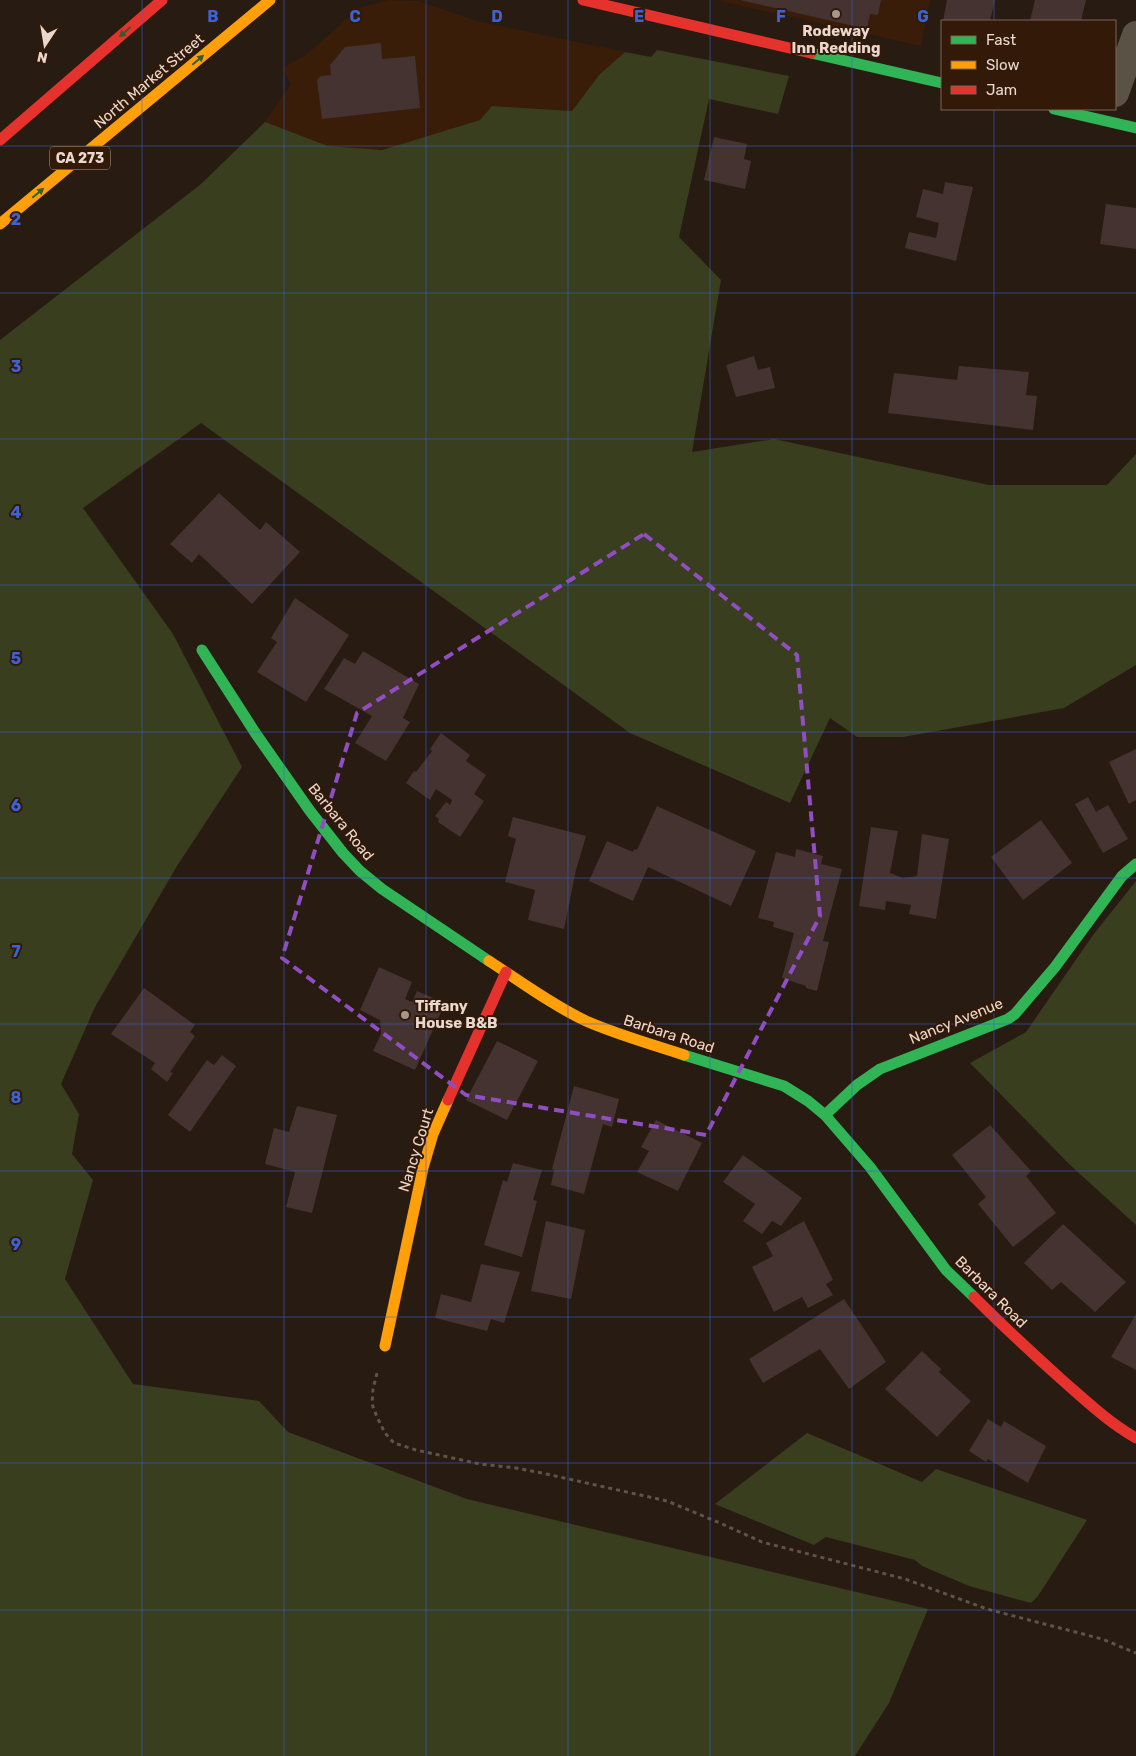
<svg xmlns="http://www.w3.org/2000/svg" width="1136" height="1756" font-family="Rubik,sans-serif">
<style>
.built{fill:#391d08}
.green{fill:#383e1e}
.building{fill:#443330}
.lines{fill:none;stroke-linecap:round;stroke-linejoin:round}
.path{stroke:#5e554a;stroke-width:3;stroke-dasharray:4 4;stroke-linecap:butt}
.street{stroke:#5a5345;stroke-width:28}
.fast{stroke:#30b455;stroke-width:11}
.slow{stroke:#ff9f0a;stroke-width:11}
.jam{stroke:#e5322d;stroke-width:11}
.oneway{fill:#315f2b}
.marked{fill:none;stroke:#914ec2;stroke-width:4;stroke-dasharray:10 6;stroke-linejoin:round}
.grid{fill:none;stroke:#3c63d6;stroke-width:1;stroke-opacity:0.55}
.poi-dot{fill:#a6968c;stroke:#321908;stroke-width:2}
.labels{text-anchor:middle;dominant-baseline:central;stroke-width:4;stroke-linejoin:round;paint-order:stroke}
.shield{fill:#321908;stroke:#b39f93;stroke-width:1}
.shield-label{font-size:14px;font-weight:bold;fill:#ead8ce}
.poi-label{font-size:15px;font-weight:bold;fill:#ead8ce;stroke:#321908}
.street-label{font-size:15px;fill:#ead8ce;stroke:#321908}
.grid-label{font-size:16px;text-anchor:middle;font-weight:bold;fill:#3c63d6;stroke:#321908;stroke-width:4;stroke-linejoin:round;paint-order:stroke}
</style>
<rect width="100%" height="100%" fill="#281b12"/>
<path class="built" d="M388 0 418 1 477 21 625 52 599 75 572 111 492 106 480 120 389 148 365 150 328 146 265 122 291 84 282 68 306 55 359 8Z
M716 0H930L921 46Z"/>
<path class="green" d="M657 50 789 76 778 114 709 99 679 237 721 280 692 452 774 439 989 485H1107L1136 454V665L1064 708 1004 719 903 737H857L830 718 790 803 630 733 201 423 83 508 173 634 242 767 177 866 95 1007 61 1084 79 1114 72 1154 93 1180 65 1279 133 1384 259 1401 288 1432 467 1499 928 1609 889 1703 855 1756H0V340L201 184 265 122 328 146 382 150 480 120 492 106 572 111 599 75 625 52 651 57Z
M1136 881V1225L1069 1164 970 1063 1026 1032 1093 935Z
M807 1433 922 1482 936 1469 1087 1520 1038 1596 1031 1603 969 1586 922 1566 915 1560 826 1537 814 1545 715 1504Z"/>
<path class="building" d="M740 0H881L878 15 870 14 867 29Z
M947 0H995L990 21H943Z
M1035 0H1086L1081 21H1030Z
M381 43 382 59 415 56 420 108 322 119 317 80 321 76 331 75 330 65 345 47Z
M714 137 747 144 744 159 751 161 745 189 704 180Z
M945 182 973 187 956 261 905 248 909 232 936 238 939 223 916 217 923 189 943 194Z
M1106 204 1136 208V249L1100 244Z
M754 356 758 370 770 367 775 388 736 397 726 365Z
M959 366 1029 372 1026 395 1037 396 1033 430 888 413 894 373 957 380Z
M219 493 260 530 266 522 300 552 252 604 199 554 192 563 170 544Z
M295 598 349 635 306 702 257 672 277 642 271 638Z
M363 651 419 684 403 718 410 722 386 761 355 743 372 716 324 689 344 658 355 664Z
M441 733 470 755 466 761 486 775 474 794 484 801 460 837 438 822 439 819 435 816 446 802 450 805 452 800 436 789 430 800 406 783 414 771 416 772 432 751 430 749Z
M1136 749V800L1129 804 1109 762Z
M1088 797 1096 812 1108 805 1128 839 1103 853 1075 804Z
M657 806 756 851 731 906 648 867 633 901 589 881 607 841 633 852 634 849 637 850Z
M513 817 586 836 576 870 564 929 528 920 535 890 505 882 516 839 508 836Z
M1041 820 1072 863 1023 900 991 857Z
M871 827 898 831 890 873 903 878 917 876 922 834 949 839 936 919 909 914 911 905 886 901 885 910 859 906Z
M796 849 823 856 821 864 842 869 823 941 829 942 817 991 806 988V986L782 978 794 933 773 927 774 922 758 918 776 852 795 857Z
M379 967 412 982 405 999 412 1002 417 991 445 1003 415 1070 373 1051 381 1034 380 1020 360 1010Z
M144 988 195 1025 190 1032 195 1036 170 1072 173 1073 167 1082 151 1069 155 1063 111 1034Z
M497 1041 538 1061 507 1120 466 1100Z
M222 1055 236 1066 190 1132 168 1115 207 1060 214 1065Z
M574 1086 619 1099 612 1127 603 1124 584 1194 551 1185 554 1170 552 1169Z
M297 1106 337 1115 312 1213 286 1207 295 1172 265 1164 274 1128 289 1132Z
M656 1120 702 1143 678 1191 637 1172 649 1151 641 1147Z
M990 1125 1031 1171 1026 1176 1056 1213 1013 1247 978 1204 986 1197 952 1155Z
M743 1155 802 1198 781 1226 772 1221 762 1234 743 1221 755 1204 723 1182Z
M513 1163 542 1170 533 1200 537 1201 522 1257 484 1245 503 1180 507 1182Z
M546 1221 585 1230 571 1299 531 1291Z
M804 1221 833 1280 826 1284 833 1295 808 1308 802 1297 774 1312 752 1267 773 1256 766 1243Z
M1063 1224 1126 1282 1095 1312 1061 1282 1052 1290 1024 1263Z
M481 1264 520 1272 504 1323 491 1319 487 1331 435 1318 441 1294 471 1302Z
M844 1299 886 1362 849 1389 820 1349 763 1383 749 1359Z
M1136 1314V1370L1111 1357Z
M922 1351 941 1369 939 1372 971 1401 937 1437 885 1389Z
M988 1419 1001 1427 1004 1421 1046 1446 1028 1483 988 1459 986 1462 969 1451Z"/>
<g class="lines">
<path class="path" d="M377 1373 373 1389 372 1404 377 1417 385 1433 394 1443 416 1450 480 1464 516 1468 542 1473 667 1501 720 1523 762 1542 905 1579 987 1609 1102 1639 1136 1653"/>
<path class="street" d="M1115 93 1136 35"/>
<path class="fast" d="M811 53 942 83
M1054 109 1136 128
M202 650 256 734 310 811 343 853 360 871 382 889 489 961
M684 1055 784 1086 808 1101 825 1115 870 1167 946 1270 974 1297
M825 1115 857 1085 880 1069 1008 1019 1015 1014 1055 967 1122 876 1136 864"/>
<path class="slow" d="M0 224 270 0
M489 961C520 981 552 1005 586 1021 618 1035 651 1044 684 1055
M385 1346 423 1168 433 1134 448 1100"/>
<path class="jam" d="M583 0 811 53
M0 140 162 0
M448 1100 506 972
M974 1297C1002 1325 1031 1352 1061 1379 1085 1400 1108 1422 1136 1438"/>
</g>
<defs><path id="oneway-solid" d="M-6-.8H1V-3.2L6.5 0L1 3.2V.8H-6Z" transform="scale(1.25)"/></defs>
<g class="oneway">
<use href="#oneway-solid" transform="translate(125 32) rotate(139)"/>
<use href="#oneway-solid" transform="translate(198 60) rotate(-40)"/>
<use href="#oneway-solid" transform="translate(38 193) rotate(-40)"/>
</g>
<path class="marked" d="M644 534 797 655 820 916 706 1135 466 1095 282 958 357 713Z"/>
<path class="grid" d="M142 0V1756M284 0V1756M426 0V1756M568 0V1756M710 0V1756M852 0V1756M994 0V21M994 109V1756M0 146H1136M0 293H1136M0 439H1136M0 585H1136M0 732H1136M0 878H1136M0 1024H1136M0 1171H1136M0 1317H1136M0 1463H1136M0 1610H1136"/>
<g class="poi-dot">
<circle cx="836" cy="14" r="5"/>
<circle cx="405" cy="1015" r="5"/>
</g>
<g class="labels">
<rect class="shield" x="50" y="146.5" width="60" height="23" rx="4"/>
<g class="shield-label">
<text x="80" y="158">CA 273</text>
</g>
<g class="poi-label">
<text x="836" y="31">Rodeway<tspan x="836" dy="17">Inn Redding</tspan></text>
<text x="415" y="1006" text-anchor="start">Tiffany<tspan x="415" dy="17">House B&amp;B</tspan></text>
</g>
<g class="street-label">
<text transform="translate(149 81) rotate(-40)">North Market Street</text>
<text transform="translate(341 822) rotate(51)">Barbara Road</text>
<text transform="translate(956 1021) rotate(-22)">Nancy Avenue</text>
<text transform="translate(669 1034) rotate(18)">Barbara Road</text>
<text transform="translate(416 1150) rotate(-73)">Nancy Court</text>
<text transform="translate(991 1292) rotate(45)">Barbara Road</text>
</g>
</g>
<g class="grid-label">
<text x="213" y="22">B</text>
<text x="355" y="22">C</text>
<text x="497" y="22">D</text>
<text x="639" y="22">E</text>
<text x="781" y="22">F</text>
<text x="923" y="22">G</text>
<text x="16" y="225">2</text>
<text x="16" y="372">3</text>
<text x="16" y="518">4</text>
<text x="16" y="664">5</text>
<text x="16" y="811">6</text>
<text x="16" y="957">7</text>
<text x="16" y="1103">8</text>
<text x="16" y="1250">9</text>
</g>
<rect x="941" y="20" width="175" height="90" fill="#321908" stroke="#7c6557"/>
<rect x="951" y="36" width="25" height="8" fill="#30b455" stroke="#7c6557"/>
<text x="986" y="45" font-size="15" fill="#ead8ce">Fast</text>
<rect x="951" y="61" width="25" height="8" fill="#ff9f0a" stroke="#7c6557"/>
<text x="986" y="70" font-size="15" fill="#ead8ce">Slow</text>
<rect x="951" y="86" width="25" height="8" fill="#e5322d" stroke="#7c6557"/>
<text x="986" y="95" font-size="15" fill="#ead8ce">Jam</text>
<g transform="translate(45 45) rotate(192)" stroke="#321908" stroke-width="4" paint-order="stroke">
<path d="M0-4L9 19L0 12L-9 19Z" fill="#ead8ce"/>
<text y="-8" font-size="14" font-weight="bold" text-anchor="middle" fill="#ead8ce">N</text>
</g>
</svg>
